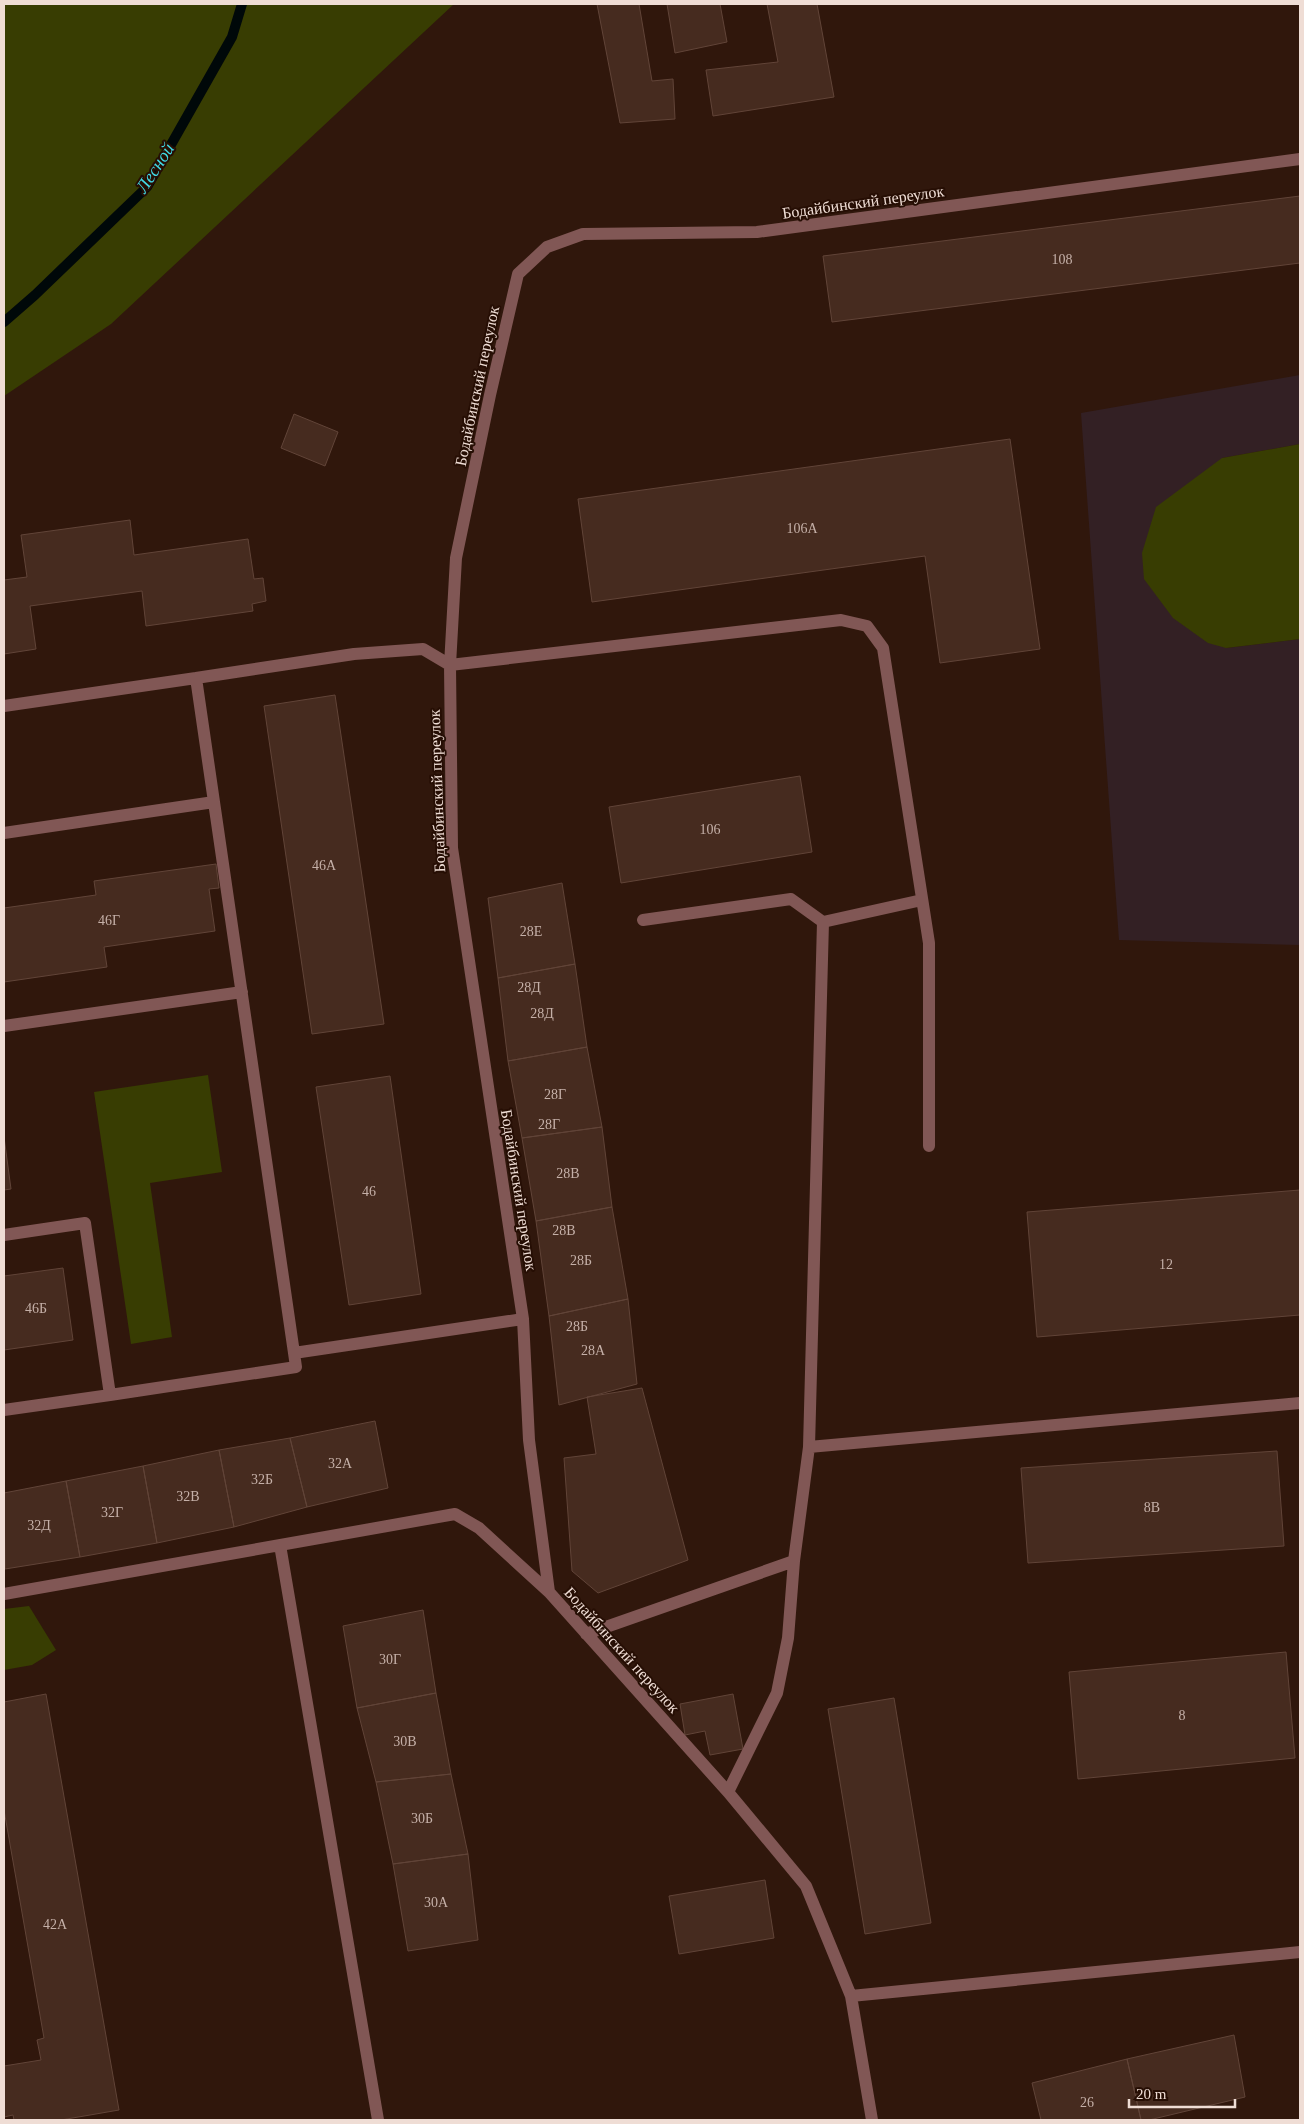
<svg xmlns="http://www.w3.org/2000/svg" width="1304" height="2124" font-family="'Times New Roman',serif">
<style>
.education{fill:#332024}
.green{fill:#383d02}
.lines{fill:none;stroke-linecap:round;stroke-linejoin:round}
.stream{stroke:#000809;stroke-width:10}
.building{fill:#462b1f;stroke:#614438}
.minor{stroke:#815755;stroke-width:12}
.labels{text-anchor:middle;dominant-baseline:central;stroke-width:4;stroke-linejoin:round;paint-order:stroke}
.number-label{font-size:14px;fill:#c5b0a8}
.street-label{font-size:16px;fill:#efddd5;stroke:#260e04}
.water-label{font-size:18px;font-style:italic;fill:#41d9e5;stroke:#260e04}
</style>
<rect width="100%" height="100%" fill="#30170c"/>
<path class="education" d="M1300 375V444L1222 458 1226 648 1300 639V945L1119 940 1081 413Z"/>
<path class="green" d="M4 4H454L111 324 4 396Z
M1300 444V639L1226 648 1208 643 1173 618 1144 579 1142 553 1156 507 1222 458Z
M208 1075 222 1172 150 1183 172 1337 131 1344 94 1092Z
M29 1606 56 1650 32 1665 4 1670V1609Z"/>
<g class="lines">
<path class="stream" d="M4 322 35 295 147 187 232 37 242 4"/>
</g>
<path class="building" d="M597 4H639L652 81 673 79 675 119 620 123Z
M667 4H720L727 42 675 53Z
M767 4H817L834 97 713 116 706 70 778 62Z
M1300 196V263L832 322 823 256Z
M294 414 338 432 325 466 281 448Z
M1010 439 1040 649 940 663 925 556 592 602 578 499Z
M130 520 134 555 248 539 254 579 263 578 266 601 252 604 253 611 146 626 142 591 30 606 36 649 4 654V580L27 577 21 535Z
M335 695 384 1024 312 1034 264 706Z
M800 776 812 852 621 883 609 807Z
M216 864 219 888 209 889 215 931 104 947 107 967 4 982V908L96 895 94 881Z
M562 883 575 964 498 978 488 898Z
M575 964 587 1047 508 1061 498 978Z
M587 1047 602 1127 522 1138 508 1061Z
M390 1076 421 1294 349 1305 316 1087Z
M602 1127 612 1207 536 1221 522 1138Z
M4 1137 11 1189 4 1190Z
M1300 1190V1315L1037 1337 1027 1212Z
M612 1207 628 1299 549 1316 536 1221Z
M63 1268 73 1340 4 1350V1276Z
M628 1299 637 1384 559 1405 549 1316Z
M642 1388 688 1560 598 1593 572 1571 564 1458 596 1454 587 1397Z
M375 1421 388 1488 307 1507 290 1438Z
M290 1438 307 1507 234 1527 219 1450Z
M219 1450 234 1527 157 1543 143 1466Z
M1277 1451 1284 1546 1028 1563 1021 1468Z
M143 1466 157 1543 80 1557 66 1481Z
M66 1481 80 1557 5 1569 4 1493Z
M423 1610 436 1693 357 1708 343 1626Z
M1286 1652 1295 1758 1078 1779 1069 1672Z
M436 1693 451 1774 376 1782 357 1708Z
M46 1694 119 2110 61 2120H14L13 2115 4 2117V2066L41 2060 37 2040 44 2038 4 1810V1702Z
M733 1694 743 1749 710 1755 705 1731 685 1735 680 1704Z
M894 1698 931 1923 865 1934 828 1709Z
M451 1774 468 1854 393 1864 376 1782Z
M468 1854 478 1940 408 1951 393 1864Z
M765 1880 774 1938 679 1954 669 1896Z
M1234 2035 1245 2097 1149 2120H1141L1127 2059Z
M1127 2059 1141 2120H1041L1032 2083Z"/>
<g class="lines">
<path class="minor" d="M4 706 196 678
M4 833 214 802
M643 920 791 899 823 922 922 900
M4 1026 242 992
M4 1235 85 1223 110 1395 296 1367 294 1353
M523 1319 294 1353 196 678 354 654 423 649 450 665 841 620 867 626 883 648 929 943V1146
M4 1410 110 1395
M809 1447 1300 1403
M280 1545 378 2120
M4 1594 455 1514 479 1528 549 1592
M586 1634 794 1561
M728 1792 777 1693 788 1638 794 1561 809 1447 823 922
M851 1996 1300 1952
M872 2120 851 1996 806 1886 728 1792 549 1592 529 1440 523 1319 452 848 450 665 456 558 490 395 518 274 547 247 583 234 757 232 1300 159"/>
</g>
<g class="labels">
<g class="number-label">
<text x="1062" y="259">108</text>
<text x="802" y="528">106А</text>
<text x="710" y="829">106</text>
<text x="324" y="865">46А</text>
<text x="109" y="920">46Г</text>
<text x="531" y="931">28Е</text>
<text x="529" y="987">28Д</text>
<text x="542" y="1013">28Д</text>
<text x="555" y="1094">28Г</text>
<text x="549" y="1124">28Г</text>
<text x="568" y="1173">28В</text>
<text x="369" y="1191">46</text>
<text x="564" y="1230">28В</text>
<text x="581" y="1260">28Б</text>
<text x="1166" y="1264">12</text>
<text x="36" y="1308">46Б</text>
<text x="577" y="1326">28Б</text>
<text x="593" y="1350">28А</text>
<text x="340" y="1463">32А</text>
<text x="262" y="1479">32Б</text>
<text x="188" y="1496">32В</text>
<text x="1152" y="1507">8В</text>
<text x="112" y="1512">32Г</text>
<text x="39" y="1525">32Д</text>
<text x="390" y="1659">30Г</text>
<text x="1182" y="1715">8</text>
<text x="405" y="1741">30В</text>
<text x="422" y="1818">30Б</text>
<text x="436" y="1902">30А</text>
<text x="55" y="1924">42А</text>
<text x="1087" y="2102">26</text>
</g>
<g class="street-label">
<text transform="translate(863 202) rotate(-8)">Бодайбинский переулок</text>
<text transform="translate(477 386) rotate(-78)">Бодайбинский переулок</text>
<text transform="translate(437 791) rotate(-92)">Бодайбинский переулок</text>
<text transform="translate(519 1190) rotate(81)">Бодайбинский переулок</text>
<text transform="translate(622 1650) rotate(48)">Бодайбинский переулок</text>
</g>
<g class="water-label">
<text transform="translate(155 168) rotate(-57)">Лесной</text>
</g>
</g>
<rect width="1304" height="2124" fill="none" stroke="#efddd5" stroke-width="10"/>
<path d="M1129 2099v8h106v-8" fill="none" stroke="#efddd5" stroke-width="2.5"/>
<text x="1136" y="2099" font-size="15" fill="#efddd5" stroke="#260e04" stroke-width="4" paint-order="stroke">20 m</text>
</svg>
